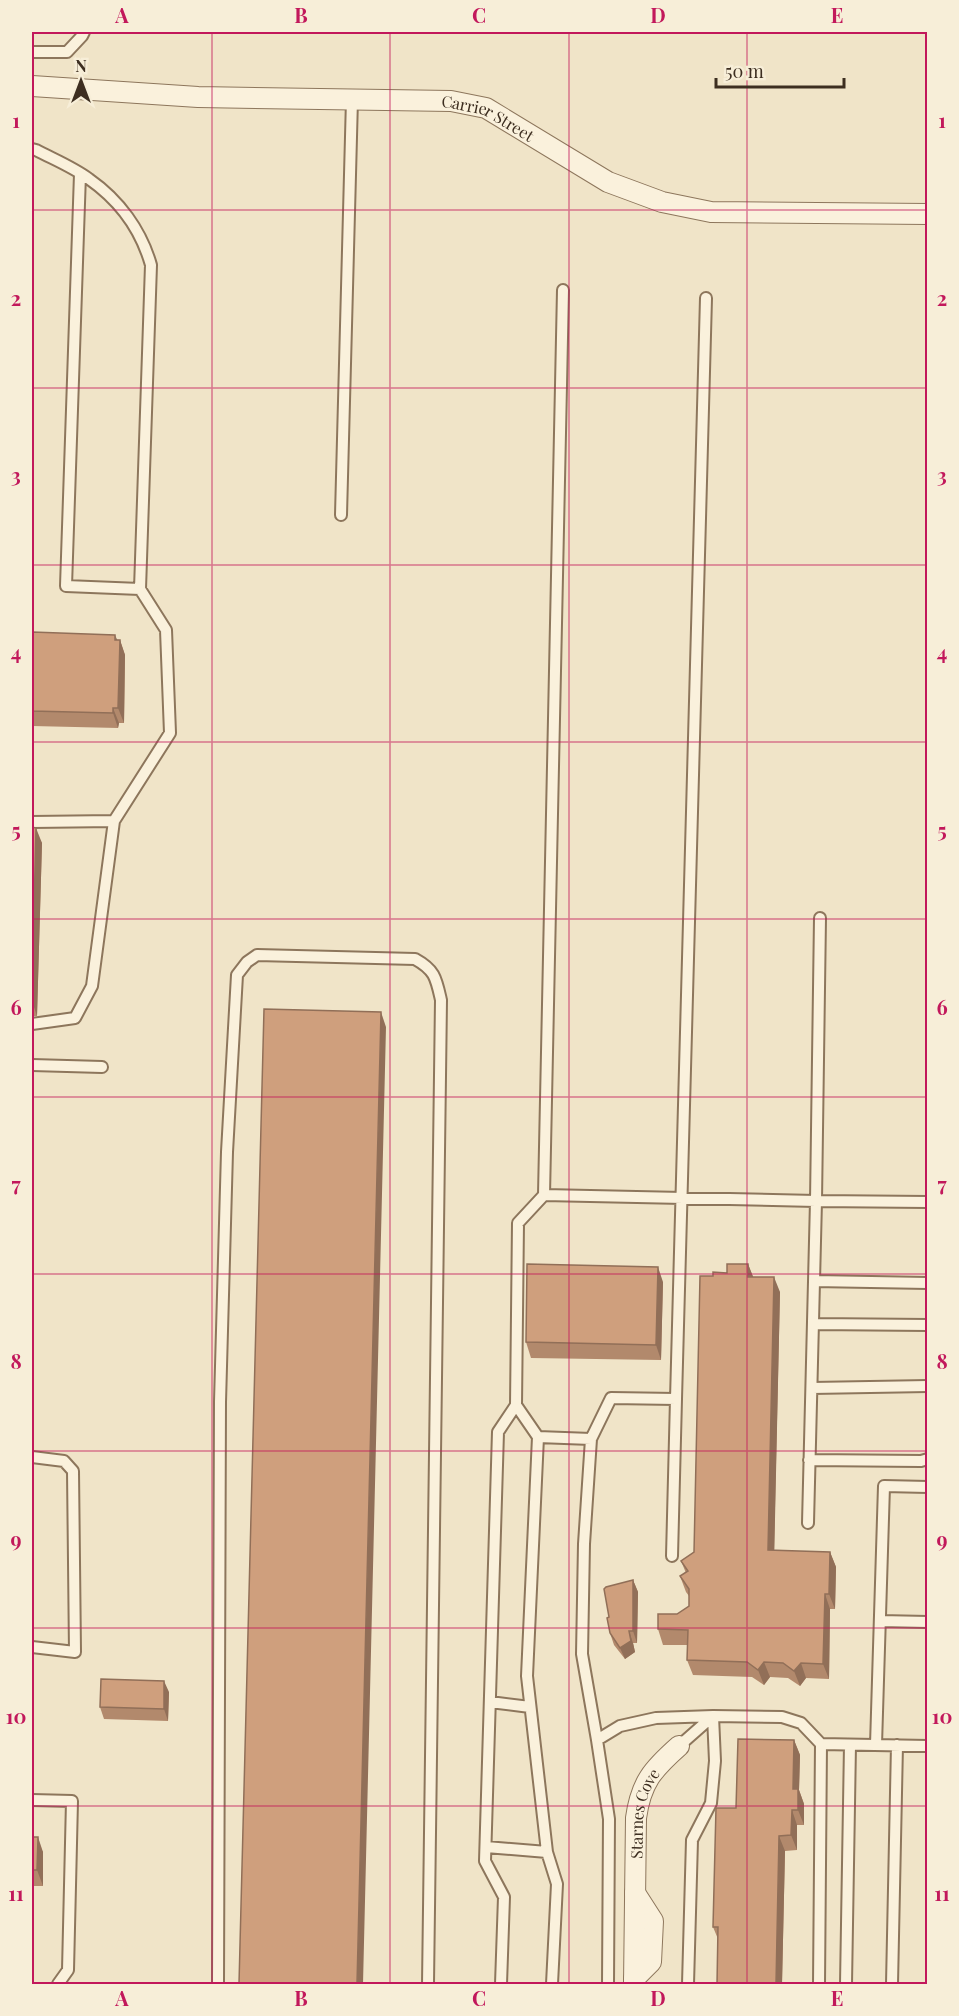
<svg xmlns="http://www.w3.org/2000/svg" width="959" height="2016" font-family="'Playfair Display',serif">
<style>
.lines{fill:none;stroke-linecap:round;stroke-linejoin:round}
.lane-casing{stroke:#8d765c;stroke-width:14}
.street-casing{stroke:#8d765c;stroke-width:22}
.lane{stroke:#faf1dc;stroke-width:10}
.street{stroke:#faf1dc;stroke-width:20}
.wall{fill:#b2896c}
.shaded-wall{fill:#916f58}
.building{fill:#cf9f7d;stroke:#916f58;stroke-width:1.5}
.grid{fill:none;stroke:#c2185b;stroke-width:1.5;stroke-opacity:0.55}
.labels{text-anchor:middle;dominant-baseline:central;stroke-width:4.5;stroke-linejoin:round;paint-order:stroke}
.street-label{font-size:16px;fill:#3d2e20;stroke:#f7eed8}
.neatline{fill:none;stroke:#c2185b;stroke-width:2}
.grid-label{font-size:20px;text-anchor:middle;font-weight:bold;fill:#c2185b}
</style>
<rect width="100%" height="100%" fill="#f0e4c8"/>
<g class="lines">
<defs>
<path id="lane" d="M32 52H67L82 36 84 32
M32 149 36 150C53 159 73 167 89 179 119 200 141 230 151 265L140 589 166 630 170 733 114 821 92 986 75 1018 32 1024
M80 174 66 586 140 589
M563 290 544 1195 816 1201 820 918
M341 515 352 99
M32 822 114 821
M32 1065 102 1067
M544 1195 518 1223 516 1405 538 1437 591 1439
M814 1281 928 1283
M813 1324 928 1325
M812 1388 928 1386
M538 1437 527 1676 547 1852 557 1884 552 1984
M32 1457 64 1461 73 1471 75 1652 32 1647
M809 1460 921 1461 928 1459
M808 1523 816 1201 928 1202
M672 1556 676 1399
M880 1621 928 1622
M490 1702 530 1707
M597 1740 582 1654 584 1544 591 1439 611 1398 676 1399 706 298
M876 1745 884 1486 928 1487
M679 1746 713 1716 782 1717 801 1723 821 1744 928 1746
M32 1800 72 1801 68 1970 58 1984
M486 1847 547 1852
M218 1984 220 1402 227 1152 237 975 247 962 257 955 415 959C435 970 436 978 441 1000L428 1984
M501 1984 504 1897 485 1861 498 1432 516 1405
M608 1984 609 1819 597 1740 620 1726 656 1718 713 1716 715 1761 711 1803 692 1840 688 1984
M819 1984 821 1744
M846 1984 850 1745
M892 1984 897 1745"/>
<g id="street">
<path id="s1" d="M32 86 198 97 451 101 486 108 608 182 662 202 711 212 928 214"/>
<path d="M634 1979 651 1962 653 1921 635 1893"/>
<path id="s2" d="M634 1984 636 1818C641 1782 653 1769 679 1746"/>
</g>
</defs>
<use href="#lane" class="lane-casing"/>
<use href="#street" class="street-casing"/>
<use href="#lane" class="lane"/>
<use href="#street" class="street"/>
</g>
<path class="wall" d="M32 632 120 640 125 655 124 723H119L118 728 32 726Z
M32 827 42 843 37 1016H32Z
M748 1264 753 1277 780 1292 774 1551 830 1552 836 1567 835 1609H830L829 1679 806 1678 800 1686 788 1678 770 1677 764 1685 752 1677 693 1675 687 1660 688 1645H663L658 1629 689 1606V1596L686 1592 680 1576 686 1573 681 1561 694 1552 727 1273Z
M663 1282 661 1360 531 1358 526 1342Z
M633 1580 638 1592 637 1643H633L635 1652 625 1659 614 1645 610 1633 609 1617Z
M169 1692 168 1721 104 1719 100 1707Z
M794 1740 800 1755 799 1790 804 1804V1825H797V1850L785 1851 782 1984H717L718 1939 713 1927 736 1808Z
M32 1837 43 1852V1886H32Z"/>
<path class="shaded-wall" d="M115 635 120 646V640L125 655 124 723 118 708Z
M113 708 119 723 118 728 113 713Z
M36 828 42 843 37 1016 32 1001Z
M381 1012 386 1027 363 1984H357Z
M748 1264 754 1279 748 1277Z
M658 1267 663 1282 661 1360 656 1345Z
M774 1277 780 1292 774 1565 768 1550Z
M830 1552 836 1567 835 1609 829 1594Z
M633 1580 638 1592 637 1643 633 1631Z
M825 1594 830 1609 829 1679 823 1664Z
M629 1631 633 1643 635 1652 625 1659 620 1648Z
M764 1662 770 1677 764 1685 758 1670Z
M801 1663 806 1678 800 1686 794 1671Z
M164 1681 169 1692 168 1721 164 1709Z
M794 1740 800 1755 799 1790 804 1804V1825L798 1810 793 1789Z
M792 1810 797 1825V1850L791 1835Z
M779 1836 785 1851 782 1984H776Z
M38 1837 43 1852V1886L37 1870Z"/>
<path class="building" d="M32 632 115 635V640H120L118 708H113V713L32 711Z
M32 827 36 828 32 995Z
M264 1009 381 1012 357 1984H239Z
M527 1264 658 1267 656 1345 526 1342Z
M727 1264H748V1277H774L768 1550 830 1552 829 1594H825L823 1664 801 1663 794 1671 783 1663 764 1662 758 1670 747 1662 687 1660 688 1630 658 1629V1614H677L689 1606V1589L680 1576 688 1571 681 1561 694 1552 700 1276H713V1272L727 1273Z
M633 1580V1631H629L631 1641 620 1648 610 1633 607 1618 609 1617 604 1589 606 1587Z
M101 1679 164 1681V1709L100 1707Z
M738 1739 794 1740 793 1789H798V1810H792L791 1835 779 1836 776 1984H717L718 1927H713L716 1808H736Z
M32 1837H38L37 1870H32Z"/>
<path class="grid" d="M212 32V1984M390 32V1984M569 32V1984M747 32V1984M32 210H928M32 388H928M32 565H928M32 742H928M32 919H928M32 1097H928M32 1274H928M32 1451H928M32 1628H928M32 1806H928"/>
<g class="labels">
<g class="street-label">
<text stroke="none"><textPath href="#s1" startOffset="460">Carrier Street</textPath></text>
<text stroke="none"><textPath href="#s2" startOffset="172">Starnes Cove</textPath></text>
</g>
</g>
<rect width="959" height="2016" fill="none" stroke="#f7eed8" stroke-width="66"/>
<g transform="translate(81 81)" stroke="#f7eed8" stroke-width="4.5" paint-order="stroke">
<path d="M0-4.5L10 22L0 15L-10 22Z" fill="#3d2e20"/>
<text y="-9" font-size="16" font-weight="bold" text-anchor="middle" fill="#3d2e20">N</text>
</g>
<path d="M716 78v9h128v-9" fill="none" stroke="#3d2e20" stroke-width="3"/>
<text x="725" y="78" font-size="18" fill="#3d2e20" stroke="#f7eed8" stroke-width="4.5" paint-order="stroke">50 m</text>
<rect x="33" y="33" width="893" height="1950" class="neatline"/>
<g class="grid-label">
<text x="122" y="23">A</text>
<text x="301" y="23">B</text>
<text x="479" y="23">C</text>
<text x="658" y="23">D</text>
<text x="837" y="23">E</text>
<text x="16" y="128">1</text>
<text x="942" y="128">1</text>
<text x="16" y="306">2</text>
<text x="942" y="306">2</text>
<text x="16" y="483">3</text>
<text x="942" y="483">3</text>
<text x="16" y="660">4</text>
<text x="942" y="660">4</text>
<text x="16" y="838">5</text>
<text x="942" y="838">5</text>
<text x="16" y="1015">6</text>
<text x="942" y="1015">6</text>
<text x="16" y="1192">7</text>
<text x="942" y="1192">7</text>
<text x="16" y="1369">8</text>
<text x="942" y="1369">8</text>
<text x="16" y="1547">9</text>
<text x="942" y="1547">9</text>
<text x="16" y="1724">10</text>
<text x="942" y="1724">10</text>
<text x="16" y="1901">11</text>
<text x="942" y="1901">11</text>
<text x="122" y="2006">A</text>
<text x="301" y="2006">B</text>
<text x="479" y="2006">C</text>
<text x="658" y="2006">D</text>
<text x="837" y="2006">E</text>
</g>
</svg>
